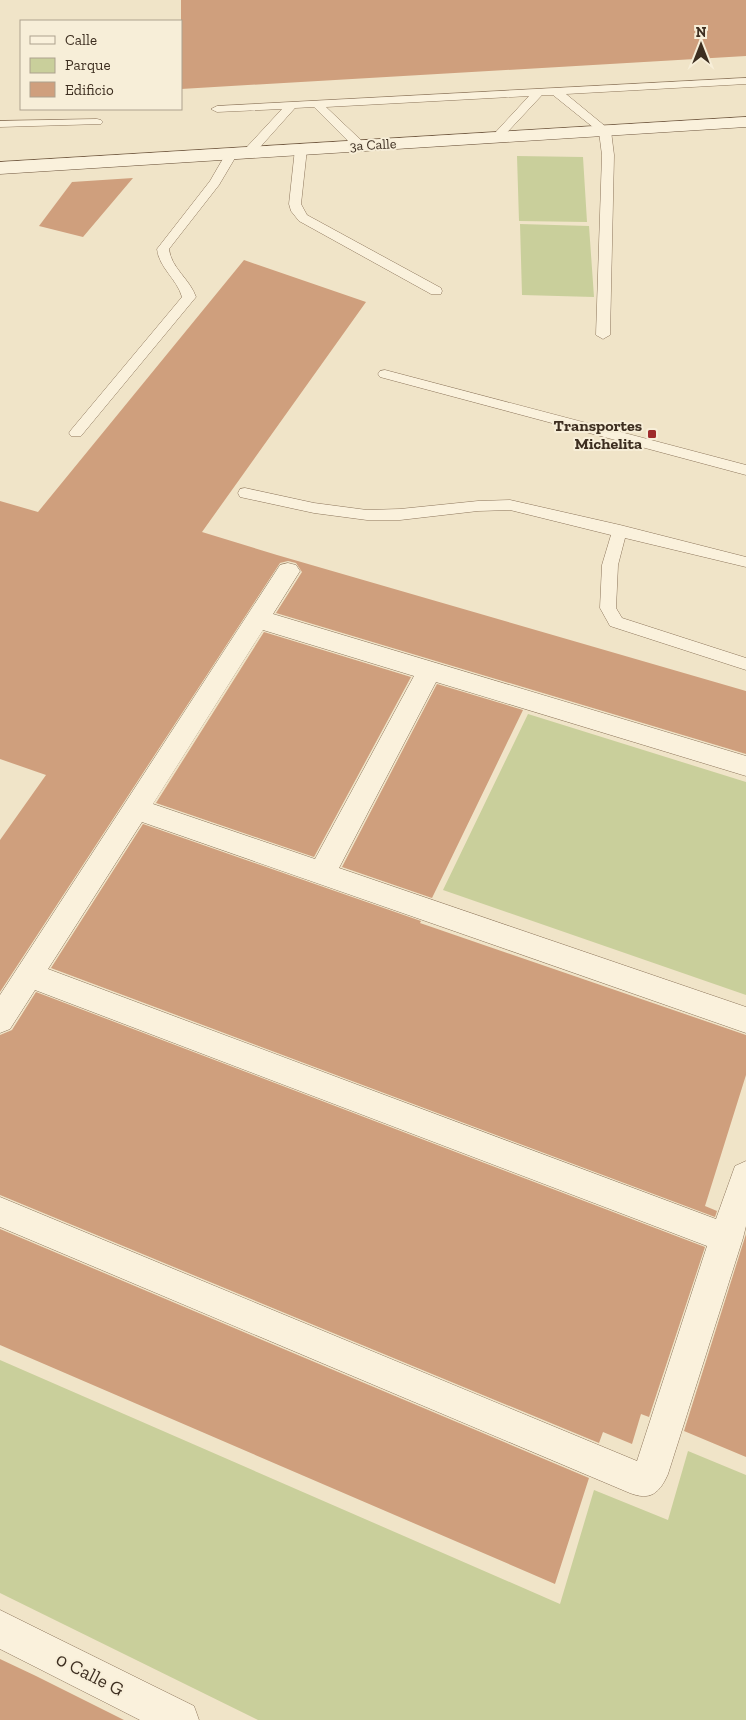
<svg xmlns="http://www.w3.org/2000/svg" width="746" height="1720" font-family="'Zilla Slab',serif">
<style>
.green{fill:#c9cf9b}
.building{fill:#cf9f7d}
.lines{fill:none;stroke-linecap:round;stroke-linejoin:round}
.lane-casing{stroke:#8d765c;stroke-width:1}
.street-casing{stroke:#8d765c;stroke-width:1}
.secondary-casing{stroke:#6f573f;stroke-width:1}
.lane{fill:#faf1dc;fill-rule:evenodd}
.street{fill:#faf1dc;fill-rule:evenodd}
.secondary{fill:#faf1dc;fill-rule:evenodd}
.poi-dot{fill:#9e2a2b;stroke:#f7eed8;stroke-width:2}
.labels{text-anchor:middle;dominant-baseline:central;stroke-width:4;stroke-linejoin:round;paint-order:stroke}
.far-street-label{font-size:14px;fill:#3d2e20;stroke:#f7eed8}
.poi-label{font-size:16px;font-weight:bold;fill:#3d2e20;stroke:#f7eed8;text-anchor:end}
.near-street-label{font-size:19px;fill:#3d2e20;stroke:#f7eed8}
</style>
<rect width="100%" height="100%" fill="#f0e4c8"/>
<path class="green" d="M517 156 583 157 587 222 519 221Z
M520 224 589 226 594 297 522 295Z
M528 714 746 782V995L443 890Z
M0 1360 560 1604 594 1490 668 1520 688 1451 746 1475V1720H258L0 1593Z"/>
<path class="building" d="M181 0H746V56L181 89Z
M133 178 83 237 39 226 72 182Z
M244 260 366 302 202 532 277 555 746 691V754L276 613 302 572 296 563 288 561 280 563 0 992V840L46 775 0 759V501L38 512Z
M264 632 411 677 314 857 156 803Z
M437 684 523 710 432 898 342 867Z
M143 824 421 921 420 923 746 1035V1075L705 1206 717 1211 715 1217 51 968Z
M36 992 705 1247 649 1417 641 1414 632 1444 603 1432 599 1443 0 1195V1035L12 1030Z
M0 1229 589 1478 555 1584 0 1345Z
M746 1234V1457L684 1431Z
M0 1659 36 1676 124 1720H0Z"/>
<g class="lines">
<defs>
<path id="lane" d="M746 78V84L566 94 611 131 614 155 610 335 603 339 596 335 602 155 599 132 553 95H542L501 139 497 141 491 137 493 135 529 96 326 107 364 143 366 146 360 150 356 149 314 107 295 108 253 155H245L243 152 245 149 282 109 217 112 211 109 217 106Z
M97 119 101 120 103 122 101 124 0 127V121Z
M301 145 307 149 301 204 307 215 441 288 442 291 441 294H431L299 221 291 211 289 204 295 149Z
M232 149 238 153 219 185 169 249C171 268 190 279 196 297L81 436H71L69 433 71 430 182 297C177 279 159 268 157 249L210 181 228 150Z
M385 370 746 465V475L380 377 378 374 380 371Z
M245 488 314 503 367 510 400 509 478 501 510 500 620 525 746 557V567L625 538 618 565 616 608 622 618 746 658V670L610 626 600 608 602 565 611 535 510 510 478 511 400 520H367L314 513 240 497 238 493 240 489Z"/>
<path id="street" d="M288 563 296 565 300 571 273 614 746 756V776L436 682 339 868 746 1007V1033L142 822 48 969 716 1219 735 1166 746 1161V1226L743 1238 668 1474C658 1497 647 1501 625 1491L0 1227V1197L637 1461 707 1246 35 990 10 1029 0 1033V995L280 565ZM263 630 414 676 315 859 153 804Z
M0 1610 194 1706 199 1720H140L0 1649Z"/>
<path id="secondary" d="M746 117V127L0 174V162Z"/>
</defs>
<use href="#lane" class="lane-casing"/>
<use href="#street" class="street-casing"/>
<use href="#secondary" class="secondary-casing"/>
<use href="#lane" class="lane"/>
<use href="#street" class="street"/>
<use href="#secondary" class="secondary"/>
</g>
<rect class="poi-dot" x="647" y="429" width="10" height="10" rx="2.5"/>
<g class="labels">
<g class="far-street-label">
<text transform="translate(373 145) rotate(-3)">3a Calle</text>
</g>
<g class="poi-label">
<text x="642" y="425">Transportes<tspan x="642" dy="18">Michelita</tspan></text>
</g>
<g class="near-street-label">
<text transform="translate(90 1674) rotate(27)">0 Calle G</text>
</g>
</g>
<rect x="20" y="20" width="162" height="90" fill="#f7eed8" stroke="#ada18e"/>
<rect x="30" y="36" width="25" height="8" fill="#faf1dc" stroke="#ada18e"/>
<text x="65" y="45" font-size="15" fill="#3d2e20">Calle</text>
<rect x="30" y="58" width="25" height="15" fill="#c9cf9b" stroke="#ada18e"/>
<text x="65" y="70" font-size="15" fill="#3d2e20">Parque</text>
<rect x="30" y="82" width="25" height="15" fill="#cf9f7d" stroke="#ada18e"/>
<text x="65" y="95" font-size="15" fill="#3d2e20">Edificio</text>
<g transform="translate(701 45)" stroke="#f7eed8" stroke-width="4" paint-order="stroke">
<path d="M0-4L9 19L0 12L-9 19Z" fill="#3d2e20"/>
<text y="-8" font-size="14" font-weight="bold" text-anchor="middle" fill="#3d2e20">N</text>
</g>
</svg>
